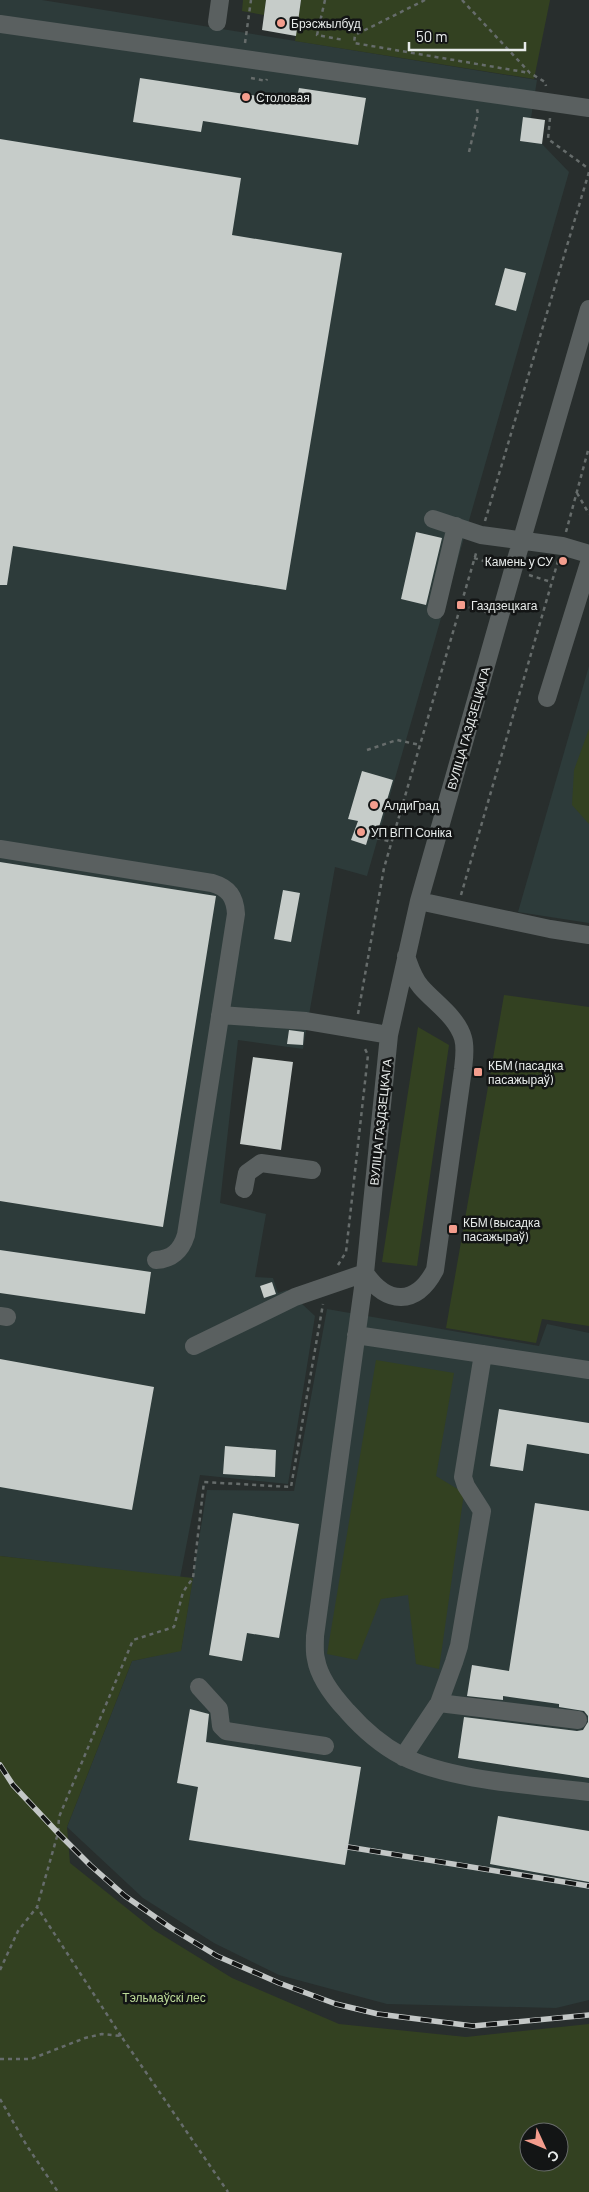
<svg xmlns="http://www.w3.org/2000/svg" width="589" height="2192" font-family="Barlow,sans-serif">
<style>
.built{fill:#2d3b3a}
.green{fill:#334121;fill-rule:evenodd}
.building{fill:#c6ccc9}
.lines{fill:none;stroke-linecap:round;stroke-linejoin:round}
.path{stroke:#666c6b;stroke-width:2.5;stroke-dasharray:4 4;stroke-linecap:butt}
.minor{stroke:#5a6060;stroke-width:18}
.rail-casing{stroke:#c3c7c6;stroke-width:5.5}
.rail{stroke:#131515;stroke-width:4;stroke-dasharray:11;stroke-linecap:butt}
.poi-dot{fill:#f49d8d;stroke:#131515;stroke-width:2}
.labels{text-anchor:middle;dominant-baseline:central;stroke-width:5;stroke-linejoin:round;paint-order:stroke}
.poi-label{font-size:12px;fill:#e7ebea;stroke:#131515;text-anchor:start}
.street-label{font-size:12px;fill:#e7ebea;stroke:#131515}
.park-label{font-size:12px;fill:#bedc99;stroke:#131515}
</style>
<rect width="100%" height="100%" fill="#282e2d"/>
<path class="built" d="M0 0H42L537 80 531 118 542 144 569 172 367 876 335 867 303 1049 238 1040 220 1203 266 1214 255 1277 273 1278 278 1293 287 1290 315 1316 288 1484 200 1475 180 1578 0 1556Z
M589 666V923L518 912Z
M327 1309 539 1346 547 1324 589 1333V2000L556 2008 387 2004 279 1975 214 1943 143 1898 67 1827 132 1661 181 1650 207 1490 294 1491Z"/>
<path class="green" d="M243 0H266L264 15 242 11Z
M301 0H550L534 79 295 41Z
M589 729V824L572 805 574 770Z
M504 995 589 1007V1326L542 1319 536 1343 446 1328Z
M418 1027 449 1045 417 1266 382 1262Z
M376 1360 454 1373 436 1476 464 1493 439 1669 416 1664 408 1595 381 1599 357 1660 327 1654Z
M0 1556 193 1578 181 1651 132 1661 67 1827 70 1863 154 1930 232 1978 339 2024 466 2037 589 2024V2192H0ZM529 2132H559V2162H529Z"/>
<path class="building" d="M266 0H301L296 36 262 30Z
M140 78 296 102 299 88 366 98 358 145 203 121 201 132 133 122Z
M523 117 545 120 542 144 520 141Z
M0 139 241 178 232 235 342 253 286 590 13 546 7 585H0Z
M505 268 526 273 516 311 495 305Z
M416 532 442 538 426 605 401 599Z
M362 771 393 780 379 827 372 825 366 845 351 840 358 821 348 819Z
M0 862 216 896 163 1227 0 1201Z
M283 890 300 893 291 942 274 939Z
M289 1030 304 1032 303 1045 287 1044Z
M253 1057 293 1062 281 1150 240 1144Z
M0 1250 151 1272 145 1314 0 1293Z
M272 1282 276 1294 264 1298 260 1286Z
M0 1359 154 1387 132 1510 0 1487Z
M499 1409 589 1423V1454L527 1444 523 1471 490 1466Z
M225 1446 276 1450 275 1477 223 1474Z
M535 1503 589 1511V1778L458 1758 464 1717 577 1731 583 1730 588 1722V1716L584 1711 559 1707V1704L503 1696V1700L467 1696 472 1665 509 1671Z
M233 1513 299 1524 279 1638 247 1633 242 1661 209 1655Z
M190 1709 209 1714 206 1742 361 1767 345 1865 189 1840 198 1787 177 1783Z
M498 1816 589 1831V1882L490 1864Z"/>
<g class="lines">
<path class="path" d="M325 0 317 35 344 40
M425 0 355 35 354 43 530 73
M462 0 530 73 545 82 546 86
M245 43 251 0
M251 78 266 81 267 79
M550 118 548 139 589 169
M469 152 478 114 477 109
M577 493 589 514
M485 521 589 172
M566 532 589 447
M474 558 497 565
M529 575 551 582
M461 605 486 612
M367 750 397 740 420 745
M369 836 392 842
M461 895 558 561
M358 1014 384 868 477 550
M338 1265 346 1252 368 1055 364 1047
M0 1970 18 1931 37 1907
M121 2036 37 1907 58 1833 59 1817 133 1640 174 1627 183 1592 193 1578 204 1482 291 1487 323 1304
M0 2059H31L85 2038 102 2034 121 2036 228 2192
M0 2099 27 2146 58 2192"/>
<path class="minor" d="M217 22 220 0
M0 24 589 108
M589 309 513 570 419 901 389 1035 365 1273 315 1636C315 1643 314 1652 316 1659 319 1678 334 1697 347 1711 362 1728 381 1745 402 1756 451 1781 534 1785 589 1792
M433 519 481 535 562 546 589 554
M436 610 456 526
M547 698 589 563
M0 849 212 883C229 888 235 897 236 914L186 1235C181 1251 172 1259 156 1260
M419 901 550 929 589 935
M220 1015 306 1021 389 1035
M244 1189 247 1173 261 1163 312 1170
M365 1273C387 1305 416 1306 435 1270L463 1069C464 1059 466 1048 463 1038 457 1017 435 1003 421 987 413 978 410 967 406 956
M0 1316 7 1317
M356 1335 589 1370
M194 1346 295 1297 365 1273
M199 1687 219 1709 221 1726 226 1731 325 1746
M439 1703 578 1720
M403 1757 439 1703 454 1662 459 1646 482 1511 466 1486 463 1477 483 1354"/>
<defs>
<path id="rail" d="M0 1765 13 1785 58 1833 90 1865 125 1896 171 1928 217 1956 279 1983 336 2004 378 2014 473 2026 589 2015
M348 1847 589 1886"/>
</defs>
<use href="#rail" class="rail-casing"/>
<use href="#rail" class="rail"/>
</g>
<g class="poi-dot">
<circle cx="281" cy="23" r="5"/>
<circle cx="246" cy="97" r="5"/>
<circle cx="563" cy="561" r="5"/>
<rect x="456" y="600" width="10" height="10" rx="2.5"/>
<circle cx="374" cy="805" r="5"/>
<circle cx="361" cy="832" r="5"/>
<rect x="473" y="1067" width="10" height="10" rx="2.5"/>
<rect x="448" y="1224" width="10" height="10" rx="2.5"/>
</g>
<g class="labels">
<g class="poi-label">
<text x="291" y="23">Брэсжылбуд</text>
<text x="256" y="97">Столовая</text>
<text x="553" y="561" text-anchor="end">Камень у СУ</text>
<text x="471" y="605">Газдзецкага</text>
<text x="384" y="805">АлдиГрад</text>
<text x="371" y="832">УП ВГП Соніка</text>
<text x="488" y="1065">КБМ (пасадка<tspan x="488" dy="14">пасажыраў)</tspan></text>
<text x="463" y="1222">КБМ (высадка<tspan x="463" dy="14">пасажыраў)</tspan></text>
</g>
<g class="street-label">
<text transform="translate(468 728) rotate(-74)">ВУЛІЦА ГАЗДЗЕЦКАГА</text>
<text transform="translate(380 1122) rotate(-84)">ВУЛІЦА ГАЗДЗЕЦКАГА</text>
</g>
<g class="park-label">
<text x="164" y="1997">Тэльмаўскі лес</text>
</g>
</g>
<g transform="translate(544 2147) rotate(134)"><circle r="24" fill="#131515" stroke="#686b6a"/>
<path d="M0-4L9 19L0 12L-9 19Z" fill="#f49d8d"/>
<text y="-8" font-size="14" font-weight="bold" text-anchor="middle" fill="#e7ebea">С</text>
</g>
<path d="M409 42v8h116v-8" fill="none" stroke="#e7ebea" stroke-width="2.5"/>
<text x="416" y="42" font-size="15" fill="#e7ebea" stroke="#131515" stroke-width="4" paint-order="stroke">50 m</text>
</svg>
